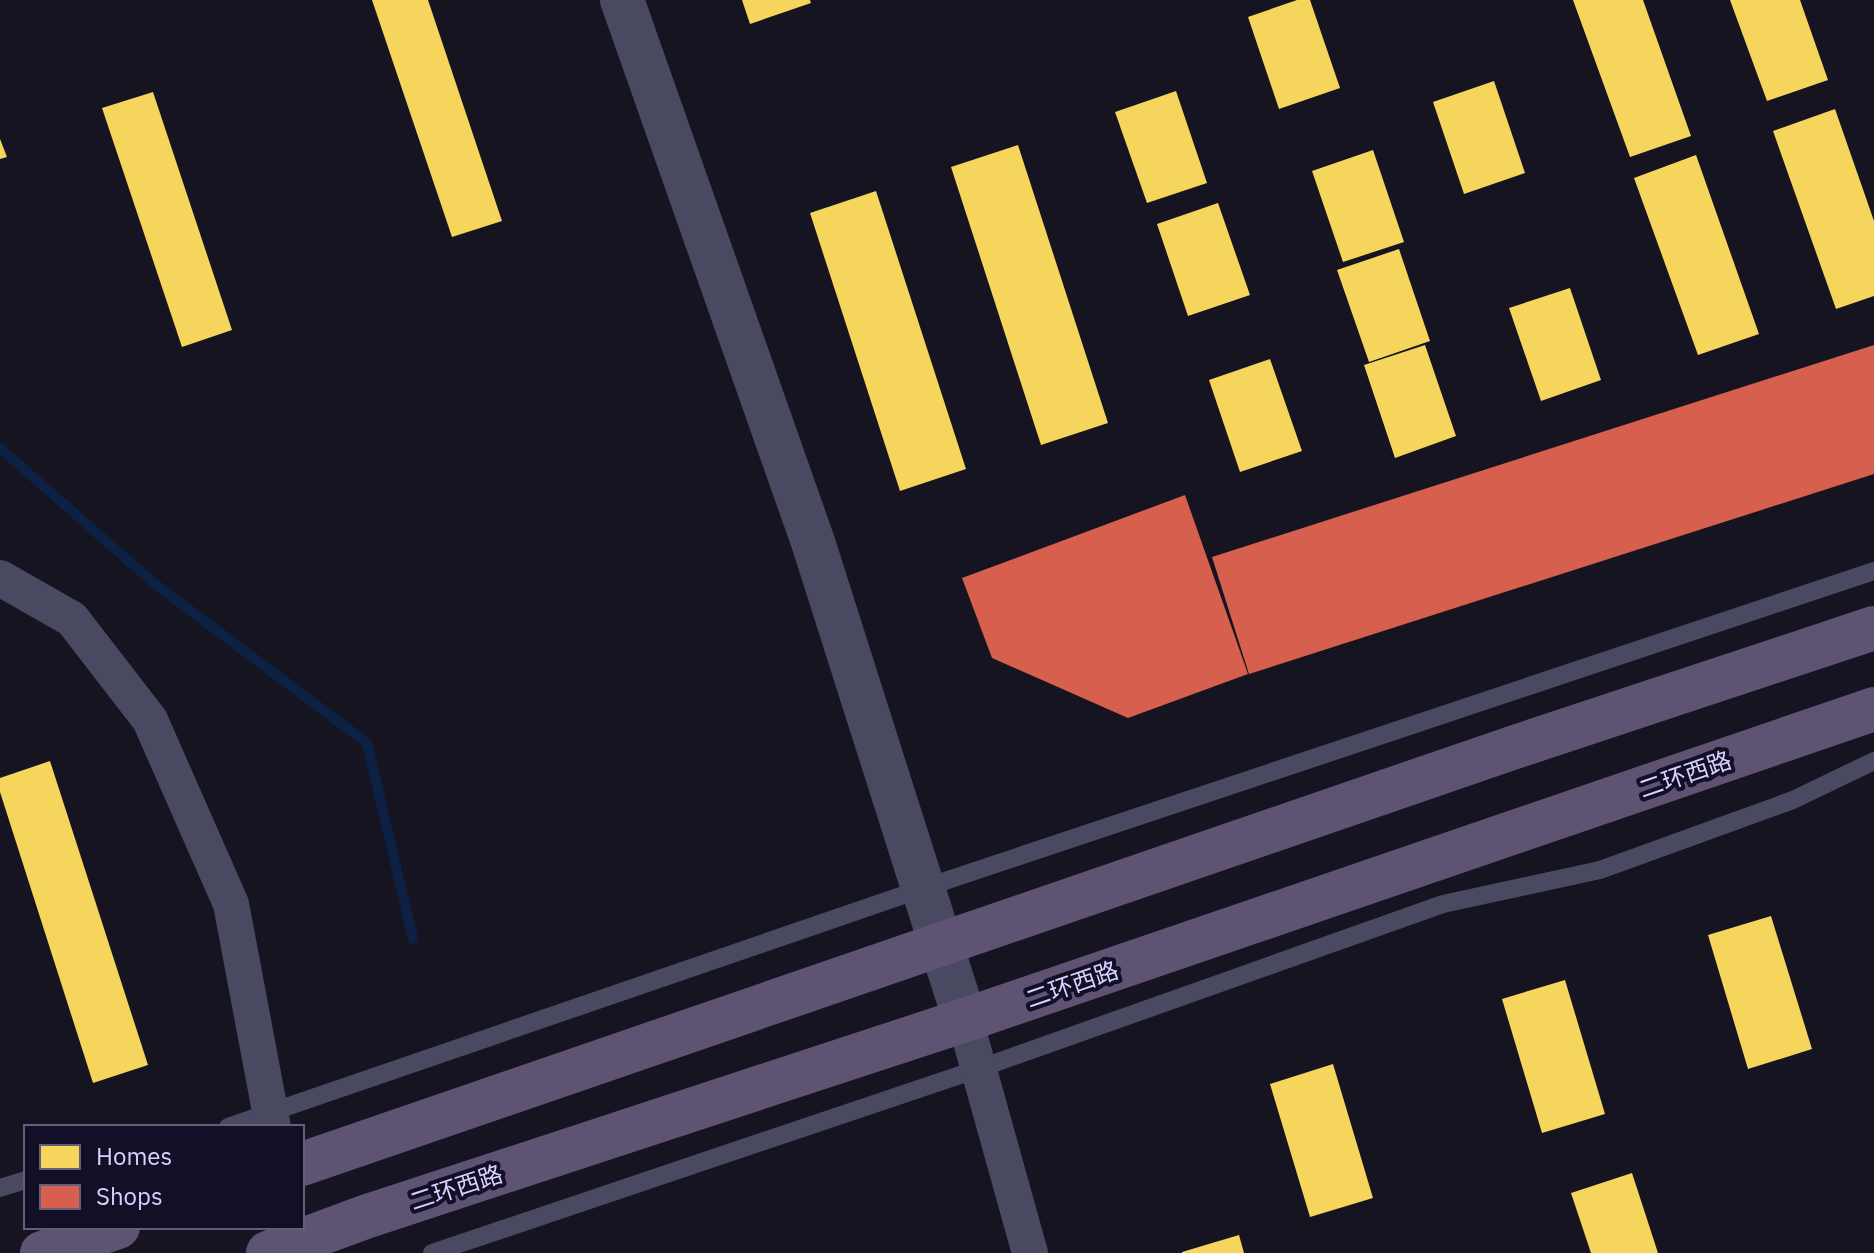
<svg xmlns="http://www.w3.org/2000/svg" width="1874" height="1253" font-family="'IBM Plex Sans','Noto Sans SC',sans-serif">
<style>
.homes{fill:#f6d55c}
.shops{fill:#d6604d}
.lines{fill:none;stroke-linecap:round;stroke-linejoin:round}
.stream{stroke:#0d2144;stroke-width:10}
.service{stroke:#4a4962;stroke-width:18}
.minor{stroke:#4a4962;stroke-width:36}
.tertiary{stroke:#4a4962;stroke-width:44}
.primary{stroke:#5e5373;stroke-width:44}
.labels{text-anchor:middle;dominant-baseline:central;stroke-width:8;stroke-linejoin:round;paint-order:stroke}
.street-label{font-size:24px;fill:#d9d4ff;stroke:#130f26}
</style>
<rect width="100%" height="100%" fill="#161421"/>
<path class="homes" d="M372 0H428L502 221 452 237Z
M742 0H810L811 3 750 24Z
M1297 0H1310L1340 88 1279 109 1248 17Z
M1573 0H1643L1691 136 1630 157Z
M1730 0H1800L1828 80 1767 101Z
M1494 81 1525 173 1464 194 1433 102Z
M1176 91 1207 183 1147 203 1115 112Z
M153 92 232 330 182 347 102 108Z
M1835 109 1874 221V296L1836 309 1773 131Z
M0 139 7 157 0 159Z
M1018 145 1108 423 1041 445 951 167Z
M1373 150 1404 242 1343 262 1312 171Z
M1696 155 1759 334 1698 355 1634 178Z
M876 191 966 469 900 491 810 213Z
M1218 203 1250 295 1188 316 1157 224Z
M1399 249 1430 341 1369 362 1337 270Z
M1570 288 1601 380 1541 401 1509 308Z
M1425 345 1456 436 1395 458 1364 365Z
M1270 359 1302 451 1240 472 1209 380Z
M50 761 148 1065 93 1083 0 792V778Z
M1771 916 1812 1049 1748 1069 1708 935Z
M1565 980 1605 1114 1542 1133 1502 999Z
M1333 1064 1373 1198 1310 1217 1270 1084Z
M1632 1173 1658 1253H1591L1571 1193Z
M1239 1235 1244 1253H1182V1252Z"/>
<path class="shops" d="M1874 345V474L1249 674 1212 557Z
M1185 495 1248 674 1128 718 992 658 962 578Z"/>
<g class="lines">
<path class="stream" d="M0 448 155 584 367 743 413 939"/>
<path class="service" d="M228 1127 924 888 1874 571
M0 1188 26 1180
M432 1253 978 1069 1443 904 1600 870 1793 800 1874 761"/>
<path class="minor" d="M0 578 72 619 150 720 231 904 273 1127
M965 1020 1030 1253"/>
<path class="tertiary" d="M622 0 813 542 965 1020"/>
<path class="primary" d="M302 1164 1512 748 1874 628
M42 1253 118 1227
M268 1253 365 1217 965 1020 1874 709"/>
</g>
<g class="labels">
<g class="street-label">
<text transform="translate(1685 774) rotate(-19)">二环西路</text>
<text transform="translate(1072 984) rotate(-19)">二环西路</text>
<text transform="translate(456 1187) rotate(-18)">二环西路</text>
</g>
</g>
<rect x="24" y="1125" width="280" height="104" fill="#130f26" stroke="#625e7d" stroke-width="2"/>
<rect x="40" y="1145" width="40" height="24" fill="#f6d55c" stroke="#625e7d" stroke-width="2"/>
<text x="96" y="1165" font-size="24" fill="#d9d4ff">Homes</text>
<rect x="40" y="1185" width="40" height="24" fill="#d6604d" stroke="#625e7d" stroke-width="2"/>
<text x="96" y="1205" font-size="24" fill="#d9d4ff">Shops</text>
</svg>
